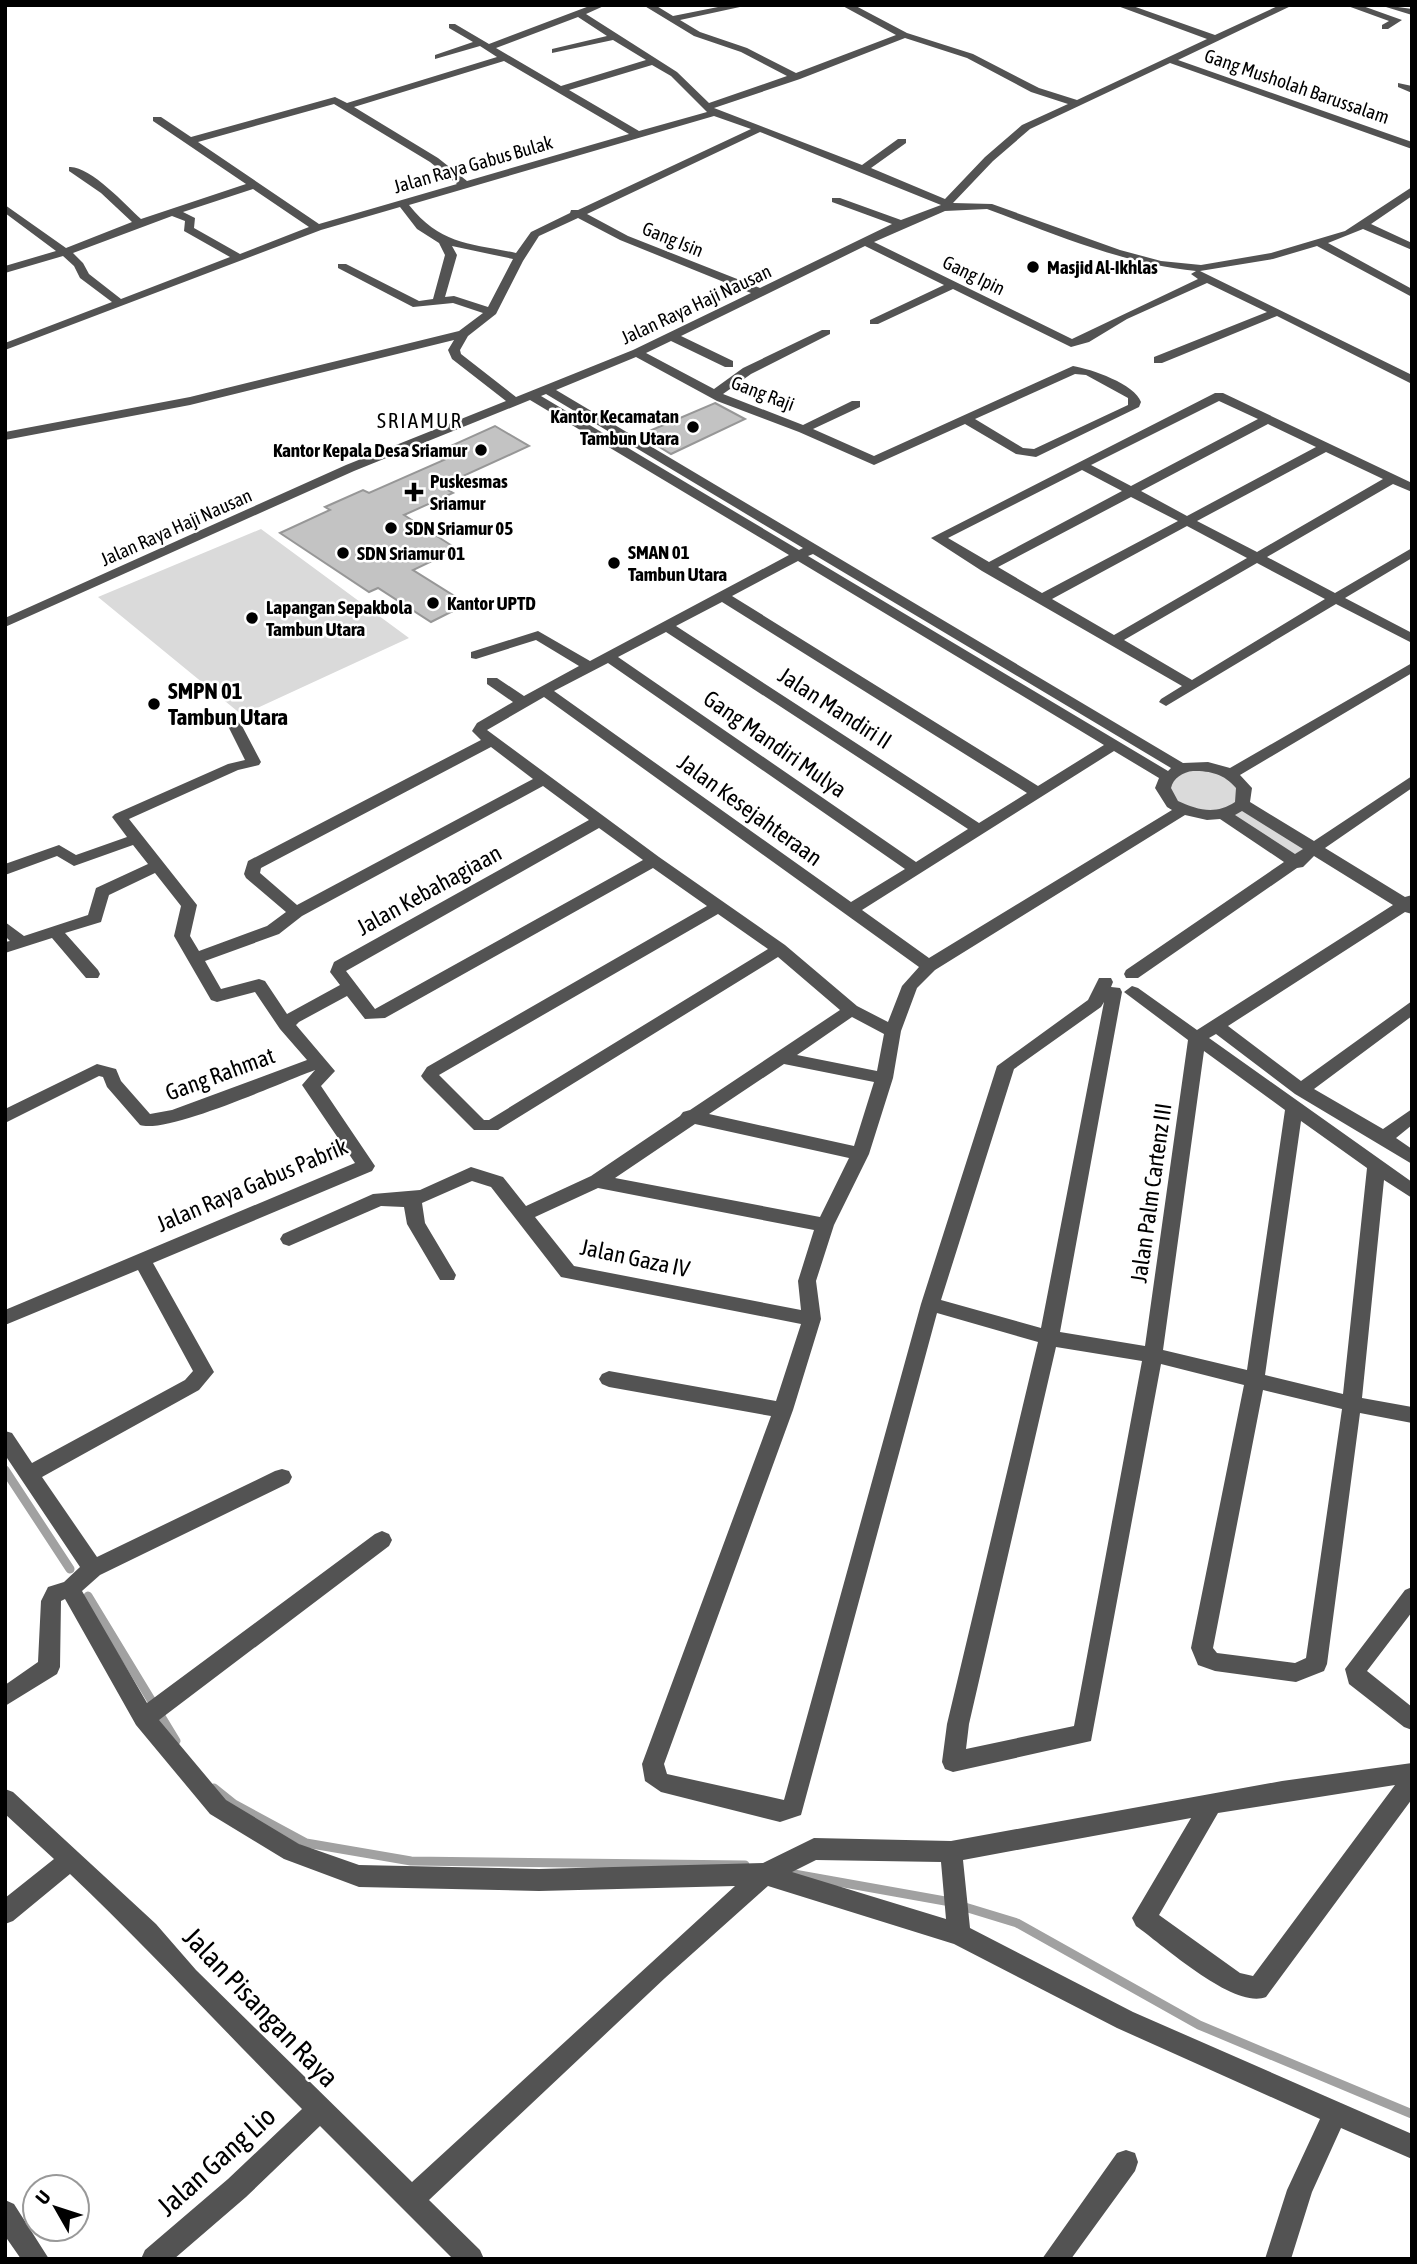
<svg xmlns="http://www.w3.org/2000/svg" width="1417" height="2264" font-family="'Asap Condensed',sans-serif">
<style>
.green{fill:#dadada}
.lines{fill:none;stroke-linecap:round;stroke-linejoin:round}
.stream{stroke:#a1a1a1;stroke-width:9}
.building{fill:#c3c3c3;stroke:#979797;stroke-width:2}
.minor{fill:#535353;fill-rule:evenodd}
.poi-dot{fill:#000;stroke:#fff;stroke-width:2.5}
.labels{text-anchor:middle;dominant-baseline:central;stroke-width:5;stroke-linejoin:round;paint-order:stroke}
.far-street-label{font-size:19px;fill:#000;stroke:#fff}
.far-poi-label{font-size:19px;font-weight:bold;fill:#000;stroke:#fff;text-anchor:start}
.far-quarter-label{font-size:21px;letter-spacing:2px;fill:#000;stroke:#fff}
.poi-label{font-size:23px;font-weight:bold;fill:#000;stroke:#fff;text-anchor:start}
.street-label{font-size:23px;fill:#000;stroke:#fff}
.near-street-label{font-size:28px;fill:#000;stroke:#fff}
</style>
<rect width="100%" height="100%" fill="#fff"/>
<path class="green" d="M261 529 409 638 242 715 98 597Z
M1193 766 1239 781 1242 804 1317 849 1297 863 1223 814 1183 810 1165 780Z"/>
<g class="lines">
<path class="stream" d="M5 1470 70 1569
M88 1596 176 1741
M214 1788 234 1804 306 1843 411 1861 745 1865
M794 1874 945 1901 1017 1923 1199 2025 1412 2114"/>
</g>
<path class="building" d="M715 403 745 419 671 454 640 435Z
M495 426 529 446 441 486 453 493 404 515 457 549 413 570 467 604 431 622 378 588 369 592 280 533 330 510 325 507 363 490 369 493 444 460 433 454Z"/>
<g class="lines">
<path class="minor" d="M592 5H606L586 14 677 72 709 103 787 76 741 52 694 36 643 5H655L673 16 728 5H749L680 20 700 32 747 48 796 73 896 35 841 5H854L907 33 973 54 1039 88 1077 100 1207 39 1115 5H1130L1215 35 1280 5H1293L1178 60 1412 142V149L1170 63 1030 129 993 161 953 203 992 204 1120 250 1161 261 1201 265 1271 253 1345 231 1412 187V196L1371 224 1412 243V250L1363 229 1328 243 1412 289V297L1317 246 1273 259 1200 271 1412 375V384L1277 316 1162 363H1154V357L1267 312 1207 283 1127 319 1089 342 1071 347 953 289 878 324H870V320L944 285 865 246 681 336 733 361V367H725L671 341 646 353 714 389 743 368 822 330H830V334L751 374 723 394 803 425 852 401H860V407L813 429 874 456 1073 366C1091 369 1135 384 1141 402L1139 407 1036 457 1016 454 965 424 874 465 799 432 717 401 636 357 556 390 1183 763 1208 762 1230 768 1412 663V673L1240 775 1252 788 1250 802 1314 841 1412 776V788L1325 848 1405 897 1412 895V914L1405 912 1228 1026 1301 1081 1412 1001V1016L1314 1089 1383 1129 1412 1109V1125L1396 1138 1412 1149V1164L1295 1094 1216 1034 1209 1038 1412 1182V1198L1384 1180 1362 1398 1412 1407V1423L1360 1413 1327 1664 1324 1671 1296 1682 1215 1671 1198 1665 1191 1648 1244 1385 1161 1364 1091 1741 953 1772 945 1769 942 1762 947 1724 1038 1342 937 1313 801 1815 780 1822 661 1792 645 1781 642 1764 771 1416 609 1387 602 1384 599 1379 602 1374 609 1371 776 1401 801 1324 561 1277 491 1187 472 1181 422 1203 425 1223 456 1275 454 1280H440L407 1224 404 1207 381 1206 289 1246 283 1244 280 1239 283 1234 373 1194 420 1190 471 1167 503 1177 526 1206 591 1176 680 1116 683 1112 690 1110 840 1010 778 957 498 1130H474L424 1080 421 1076 427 1067 707 906 653 868 385 1018 365 1019 347 996 299 1022 296 1025 335 1071 321 1086 375 1166 372 1171 153 1263 214 1372 199 1390 42 1477 97 1557 275 1471 282 1469 289 1471 292 1477 289 1483 100 1575 82 1591 147 1703 375 1534 382 1531 389 1534 392 1540 389 1546 159 1720 226 1800 299 1844 359 1865 539 1869 763 1863 814 1838 951 1841 1282 1781 1412 1763V1799L1266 1997C1234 2010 1163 1945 1136 1926L1132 1918 1191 1818 963 1860 970 1928 1133 2012 1412 2134V2159L1341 2128 1312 2192 1291 2259H1265L1287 2190 1320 2119 1117 2028 954 1944 768 1886 665 1978 429 2200 480 2250 484 2259H453L320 2126 246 2197 174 2259H141L145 2250 228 2179 302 2109C224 2031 150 1950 70 1874L13 1921 5 1924V1898L54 1859 5 1814V1789L13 1792 156 1924 196 1970 412 2182 735 1886 539 1891 359 1887 284 1859 210 1814 136 1725 65 1599 61 1601 60 1667 57 1674 5 1706V1685L38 1662 41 1601 48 1587 64 1582 80 1567 5 1455V1431L12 1433 32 1463 185 1380 193 1371 138 1270 5 1325V1310L355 1163 302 1085 315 1070C282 1082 168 1134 140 1125L107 1087 103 1077 99 1076 5 1123V1109L97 1064 116 1069 121 1081 150 1114 172 1110 307 1060 280 1029 255 992 217 1002 211 1000 174 936 181 906 155 873 109 895 101 922 65 933 98 970 100 974 98 978H86L52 938 5 953V942L10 941 5 936V922L24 936 88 915 96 888 148 864 133 845 74 866 57 856 5 875V864L59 845 76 855 127 837 112 817 115 814 228 764 245 760 227 724 234 720 241 724 261 762 259 765 238 770 129 819 197 905 190 936 199 951 267 926 286 912 246 878 244 874 248 861 481 740 472 731 477 723 513 702 487 684V678H497L524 696 579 666 536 640 476 659 471 658V652L538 631 590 661 789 555 530 400 354 471 5 627V618L346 465 506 401 452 359 448 350 454 340 190 405 5 440V432L190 397 459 331 483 313 453 303 413 307 338 268V264H346L419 301 433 299 445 255 439 243 417 229 400 207 321 230 5 350V343L112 302 80 278 74 266 63 256 5 273V266L56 251 5 213V205L66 248 132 222 101 193 69 171V167C89 165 126 205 141 219L246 184 153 121V117H161L191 137 335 97 347 103 497 57 480 46 435 59V55L473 42 449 28V24H455L489 44ZM578 17 607 36 552 49V53L613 40 646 60 561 86 496 48ZM905 38 967 58 1031 92 1068 104 1022 125 985 157 945 199 871 168 906 143V139H898L862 165 714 108 800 79ZM504 61 629 134 467 181 438 158 354 107ZM652 65 671 76 707 112 639 131 569 90ZM334 104 430 162 457 184 319 224 198 142ZM714 116 751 129 578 210H571L570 213 531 232 516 253C469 243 441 245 409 205ZM760 132 941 205 901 220 840 198H832V202L892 224 760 288 628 236 587 214ZM253 189 309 227 240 254 194 228 195 218 183 212ZM987 209C1055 234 1123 264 1196 271L1191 274 1198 279 1072 339 874 242 945 211ZM172 216 185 221 184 231 230 257 121 299 89 274 83 263 73 253ZM578 218 620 240 751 293 633 350 516 397 461 354 460 350 468 336 496 314 523 261 539 236ZM452 246 513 259 488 307 454 296 445 297 457 255ZM1075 374 1086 375 1128 398V405L1034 449 1023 448 975 419ZM546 394 803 548 799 550 541 396ZM813 554 1171 768 1168 771 808 556ZM798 561 1104 745 1038 786 732 596ZM722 602 1027 793 979 823 676 626ZM666 632 968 829 916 862 618 657ZM608 663 905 869 851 902 554 691ZM544 697 919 967 902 986 888 1022 857 1006 785 945 659 857 487 730ZM491 747 533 779 297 905 260 873 261 868ZM1114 751 1159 778 1155 788 1167 807 1172 810 929 958 862 910ZM1193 771C1211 771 1224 774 1236 788L1235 802C1216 815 1197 810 1178 801L1171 788C1173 778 1183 772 1193 771ZM543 786 589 820 334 962 330 972 340 985 287 1014 265 981 259 979 221 989 205 961 279 934 302 916ZM1242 811 1303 849 1295 854 1235 815ZM1185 815 1207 820 1220 819 1284 862 1126 970 1124 974 1126 978H1138L1297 868 1303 867 1314 856 1393 905 1197 1030 1138 988 1132 986 1124 992 1188 1040 1145 1346 1060 1332 1122 992 1120 988 1111 987 1113 982 1111 978H1099L1088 1000 997 1066 921 1304 784 1800 667 1774 664 1764 793 1410 821 1319 816 1281 834 1225 869 1154 893 1078 901 1031 917 988 935 970ZM599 828 643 860 375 1009 346 971ZM718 914 768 949 489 1120H484L439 1075ZM1104 1002 1041 1328 941 1300 1014 1069 1101 1007ZM852 1017 884 1034 877 1071 797 1055ZM1204 1051 1285 1110 1247 1370 1163 1350ZM784 1064 874 1082 854 1146 709 1114ZM1301 1121 1367 1168 1343 1394 1265 1375ZM695 1124 849 1158 820 1217 615 1178ZM598 1188 814 1230 798 1281 801 1310 574 1266 535 1217ZM1056 1347 1142 1361 1074 1726 966 1749 969 1724ZM1263 1390 1342 1409 1306 1658 1295 1663 1217 1653 1213 1648ZM1395 1785 1253 1976 1240 1973 1159 1915 1218 1813ZM816 1860 941 1862 946 1919 792 1872Z
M1345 5H1360L1402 20 1388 29H1382V25L1389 21Z
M1384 5 1412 9V15L1386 7Z
M1398 83 1412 86V93L1398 87Z
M1215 393H1223L1412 483V492L1393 484 1267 557 1335 593 1412 548V558L1345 598 1412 633V643L1336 604 1166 706 1159 702 1161 699 1182 686 982 571 931 538ZM1219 401 1258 419 1131 486 1091 465ZM1268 424 1316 447 1187 516 1141 491ZM1326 452 1383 479 1257 552 1197 521ZM1082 470 1122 491 989 562 948 538ZM1131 497 1178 521 1042 593 998 567ZM1187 526 1247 558 1114 635 1052 599ZM1257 563 1325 599 1192 680 1124 640Z
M1412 1587V1612L1367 1671 1412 1707V1730L1404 1727 1349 1684 1345 1669 1405 1590Z
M1126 2150 1135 2153 1138 2162 1135 2171 1071 2259H1042L1117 2153Z
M5 2200 14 2204 49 2259H21L5 2236Z"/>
</g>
<g class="poi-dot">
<circle cx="1033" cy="267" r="7"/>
<circle cx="693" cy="427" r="7"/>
<circle cx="481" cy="450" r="7"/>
<path d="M410.5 481.5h7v7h7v7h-7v7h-7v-7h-7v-7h7z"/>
<circle cx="391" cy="528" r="7"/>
<circle cx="343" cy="553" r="7"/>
<circle cx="614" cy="563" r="7"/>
<circle cx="433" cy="603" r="7"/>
<circle cx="252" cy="618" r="7"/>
<circle cx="154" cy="704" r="7"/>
</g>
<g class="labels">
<g class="far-street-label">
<text transform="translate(1297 86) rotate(19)">Gang Musholah Barussalam</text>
<text transform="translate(473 164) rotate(-16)">Jalan Raya Gabus Bulak</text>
<text transform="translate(673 239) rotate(22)">Gang Isin</text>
<text transform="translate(974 275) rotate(26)">Gang Ipin</text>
<text transform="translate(696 304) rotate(-25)">Jalan Raya Haji Nausan</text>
<text transform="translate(763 393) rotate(21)">Gang Raji</text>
<text transform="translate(176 527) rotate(-24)">Jalan Raya Haji Nausan</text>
</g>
<g class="far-poi-label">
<text x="1047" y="267">Masjid Al-Ikhlas</text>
<text x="679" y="416" text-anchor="end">Kantor Kecamatan<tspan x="679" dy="22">Tambun Utara</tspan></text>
<text x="467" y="450" text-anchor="end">Kantor Kepala Desa Sriamur</text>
<text x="430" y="481">Puskesmas<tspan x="430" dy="22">Sriamur</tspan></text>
<text x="405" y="528">SDN Sriamur 05</text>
<text x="628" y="552">SMAN 01<tspan x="628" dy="22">Tambun Utara</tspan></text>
<text x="357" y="553">SDN Sriamur 01</text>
<text x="447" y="603">Kantor UPTD</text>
<text x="266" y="607">Lapangan Sepakbola<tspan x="266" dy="22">Tambun Utara</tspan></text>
</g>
<g class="far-quarter-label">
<text x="420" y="420">SRIAMUR</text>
</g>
<g class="poi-label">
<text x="168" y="691">SMPN 01<tspan x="168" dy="26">Tambun Utara</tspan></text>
</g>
<g class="street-label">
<text transform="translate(835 708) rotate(33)">Jalan Mandiri II</text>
<text transform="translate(775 744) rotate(35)">Gang Mandiri Mulya</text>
<text transform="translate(750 810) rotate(36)">Jalan Kesejahteraan</text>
<text transform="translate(429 890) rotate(-29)">Jalan Kebahagiaan</text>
<text transform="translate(220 1074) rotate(-20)">Gang Rahmat</text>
<text transform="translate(252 1185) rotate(-23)">Jalan Raya Gabus Pabrik</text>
<text transform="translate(1151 1193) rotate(-82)">Jalan Palm Cartenz III</text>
<text transform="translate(635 1258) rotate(12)">Jalan Gaza IV</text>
</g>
<g class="near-street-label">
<text transform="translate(261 2007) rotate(46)">Jalan Pisangan Raya</text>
<text transform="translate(216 2161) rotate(-42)">Jalan Gang Lio</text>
</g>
</g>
<rect width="1417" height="2264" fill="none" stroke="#000000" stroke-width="14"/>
<g transform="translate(56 2208) rotate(309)"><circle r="33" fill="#ffffff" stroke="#999999" stroke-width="2"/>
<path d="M0-5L12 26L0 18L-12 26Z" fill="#000000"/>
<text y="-10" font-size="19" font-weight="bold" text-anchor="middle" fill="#000000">U</text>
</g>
</svg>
